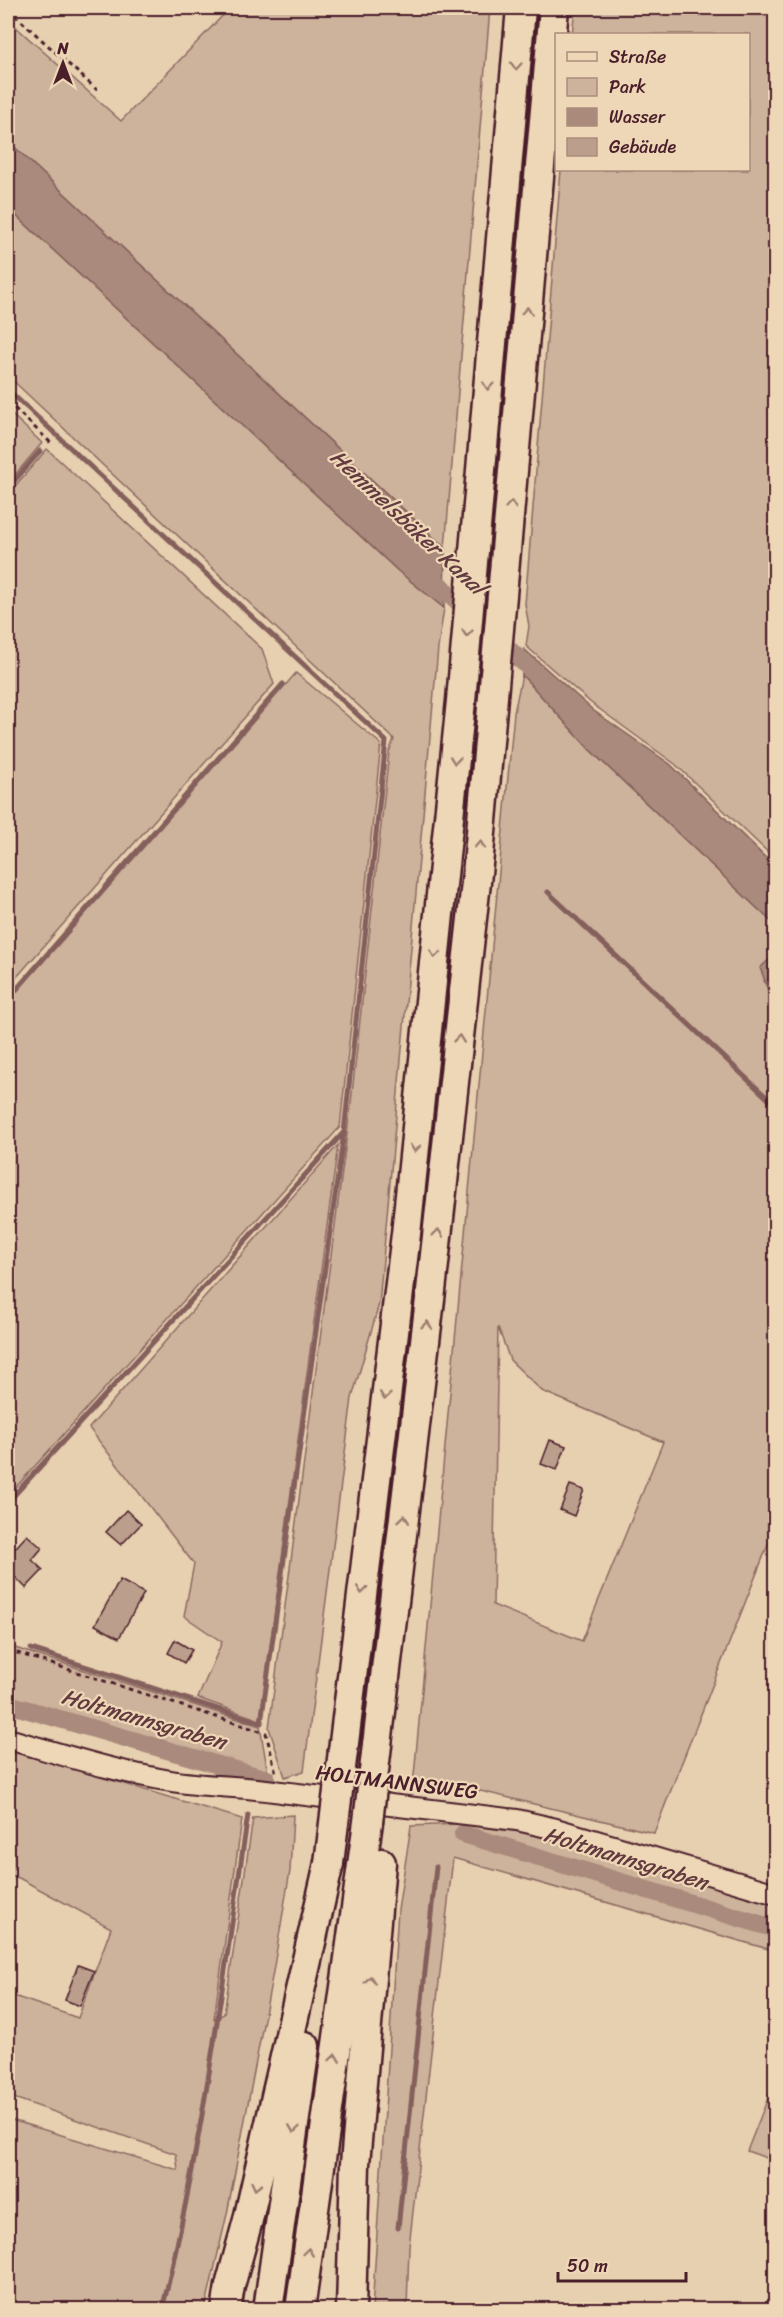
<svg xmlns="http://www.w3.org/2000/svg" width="783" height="2317" font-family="Sriracha,sans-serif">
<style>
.green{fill:#cdb39b;stroke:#8c6963;stroke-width:1.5;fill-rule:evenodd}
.water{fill:#aa8a7b;stroke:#845f5b;stroke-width:1.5}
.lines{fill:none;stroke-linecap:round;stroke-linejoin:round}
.stream{stroke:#845f5b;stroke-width:5}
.canal{stroke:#aa8a7b;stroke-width:18}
.building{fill:#bb9e8b;stroke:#4a1f2b;stroke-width:1.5}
.minor-casing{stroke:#4a1f2b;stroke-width:24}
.highway-casing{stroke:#4a1f2b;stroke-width:33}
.path{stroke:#4a1f2b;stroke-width:3;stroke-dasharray:4.5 4.5;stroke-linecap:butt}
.minor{stroke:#eed7b6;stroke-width:20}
.highway{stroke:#eed7b6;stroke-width:28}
.highway-bridge-casing{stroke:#4a1f2b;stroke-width:33;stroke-linecap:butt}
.highway-bridge{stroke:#eed7b6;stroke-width:28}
.oneway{stroke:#9c7b70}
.labels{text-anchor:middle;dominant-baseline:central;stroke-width:4.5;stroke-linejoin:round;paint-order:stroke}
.street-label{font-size:21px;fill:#4a1f2b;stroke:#eed7b6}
.water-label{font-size:22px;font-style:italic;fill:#623a3f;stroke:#eed7b6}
</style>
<rect width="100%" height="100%" fill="#e7d0b0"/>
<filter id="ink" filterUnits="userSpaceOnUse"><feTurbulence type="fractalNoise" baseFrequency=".0167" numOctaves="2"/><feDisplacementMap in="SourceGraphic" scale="12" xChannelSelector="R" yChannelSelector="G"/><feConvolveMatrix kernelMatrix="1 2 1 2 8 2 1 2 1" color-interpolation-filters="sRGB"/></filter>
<g filter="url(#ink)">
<path class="green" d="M230 8H490L445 548 8 141V20L121 121Z
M575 8H775V859L675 764 591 703 526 646 529 626 525 604 561 170H748V34H572Z
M8 208 398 571 444 608 438 648 379 1304 352 1398 304 1771 285 1777 269 1728 351 1103 389 752 394 739 8 376Z
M8 411 42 443 8 483Z
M47 449 262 649 274 684 8 987V494Z
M296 673 381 744 340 1127 8 1496V1002Z
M522 675 590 750 775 925V954L773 955 764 981 776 1007 775 1527 654 1833 464 1787 413 1786 514 713ZM498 1327 510 1360 542 1391 663 1442 582 1641 493 1605Z
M338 1145 260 1720 198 1698 222 1642 184 1616 194 1564 89 1428Z
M12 1647 260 1726 268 1774 8 1697V1655Z
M8 1749 242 1819 214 2019 224 2014 253 1818 293 1815 290 1871 273 1972 227 2214 205 2309H8V2119L178 2170 176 2154 8 2096V1994L78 2018 111 1928 19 1878 8 1875Z
M460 1824 545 1835 775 1903V1951L453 1858 409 2247 407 2309 372 2310 398 1910 411 1826Z
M775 2080V2161L747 2151Z"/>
<path class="water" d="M8 141 445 548 444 608 398 571 8 208Z
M524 649 594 711 670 764 775 867V925L590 750 522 675Z
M775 954H776L775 1007 760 968Z"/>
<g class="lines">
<path class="stream" d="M8 390 386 741 344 1132 8 1502
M8 488 40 451
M548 892 776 1106
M8 999 283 684
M31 1649 261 1723 344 1132
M398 2228 436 1867
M162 2310C202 2147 223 1980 248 1815"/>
<path class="canal" d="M426 572 540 678
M8 1704 267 1779
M463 1834 776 1929"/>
</g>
<path class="building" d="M550 1440 566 1446 557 1470 541 1464Z
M570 1485 584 1490 574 1516 560 1510Z
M126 1510 141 1524 121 1545 106 1532Z
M27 1535 42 1548 32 1560 43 1570 26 1588 8 1570V1556Z
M120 1580 144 1593 119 1638 95 1625Z
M175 1640 192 1650 184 1663 168 1653Z
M78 1965 94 1971 80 2006 65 2000Z"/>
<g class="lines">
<defs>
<path id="minor" d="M8 1739C61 1754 116 1772 171 1781 208 1787 244 1786 281 1792L517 1820 556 1829 776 1894"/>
<path id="highway" d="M377 1745 431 1291 479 855 554 8
M343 1751 406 1234 461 701 521 8
M226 2310 230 2286 248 2220 329 1863
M268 2310 305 2046
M300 2310 368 1822
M351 2310 355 2164 381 1863"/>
</defs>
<use href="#minor" class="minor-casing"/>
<use href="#highway" class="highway-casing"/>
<path class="path" d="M8 9 97 90
M8 402 53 445
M8 1650 266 1733 276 1773"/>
<use href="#minor" class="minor"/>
<use href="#highway" class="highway"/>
<defs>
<path id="highway-bridge" d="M368 1822 377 1745
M329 1863 343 1751"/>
</defs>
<use href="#highway-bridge" class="highway-bridge-casing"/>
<use href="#highway-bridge" class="highway-bridge"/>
</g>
<defs><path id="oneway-chevron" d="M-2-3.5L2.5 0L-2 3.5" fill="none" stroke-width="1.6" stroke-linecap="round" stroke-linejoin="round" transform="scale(1.5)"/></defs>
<g class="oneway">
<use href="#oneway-chevron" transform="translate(516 66) rotate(95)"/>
<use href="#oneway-chevron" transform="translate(527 311) rotate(-85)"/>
<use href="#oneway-chevron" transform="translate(488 386) rotate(95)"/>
<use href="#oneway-chevron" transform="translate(511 505) rotate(-85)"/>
<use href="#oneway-chevron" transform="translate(467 633) rotate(95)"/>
<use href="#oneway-chevron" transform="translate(455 760) rotate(96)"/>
<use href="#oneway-chevron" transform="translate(480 845) rotate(-85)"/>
<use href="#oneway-chevron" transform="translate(435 954) rotate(96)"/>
<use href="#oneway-chevron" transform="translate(459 1039) rotate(-84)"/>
<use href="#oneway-chevron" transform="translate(415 1148) rotate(96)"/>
<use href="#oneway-chevron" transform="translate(438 1233) rotate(-84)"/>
<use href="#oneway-chevron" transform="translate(427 1325) rotate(-83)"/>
<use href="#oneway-chevron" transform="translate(385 1396) rotate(97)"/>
<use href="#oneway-chevron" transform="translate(404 1519) rotate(-83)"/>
<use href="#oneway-chevron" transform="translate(362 1590) rotate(97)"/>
<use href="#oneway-chevron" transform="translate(370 1980) rotate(-85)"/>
<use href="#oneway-chevron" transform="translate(335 2058) rotate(-82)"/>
<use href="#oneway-chevron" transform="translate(294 2129) rotate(98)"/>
<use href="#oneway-chevron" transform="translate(256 2186) rotate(103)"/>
<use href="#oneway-chevron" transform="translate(308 2252) rotate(-82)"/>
</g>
</g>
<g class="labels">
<g class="street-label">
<text transform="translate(397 1782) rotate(7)">HOLTMANNSWEG</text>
</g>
<g class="water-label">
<text transform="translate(408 522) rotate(43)">Hemmelsbäker Kanal</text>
<text transform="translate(144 1719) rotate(16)">Holtmannsgraben</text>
<text transform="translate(626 1858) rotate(17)">Holtmannsgraben</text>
</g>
</g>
<rect width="783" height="2317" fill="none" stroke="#eed7b6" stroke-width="30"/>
<rect x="15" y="15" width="753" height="2287" fill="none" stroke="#4a1f2b" stroke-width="2" filter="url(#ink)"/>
<rect x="555" y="33" width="195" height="138" fill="#eed7b6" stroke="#ac8d7e" stroke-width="1.5"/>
<rect x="567" y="52" width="30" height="9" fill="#eed7b6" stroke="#ac8d7e" stroke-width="1.5"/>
<text x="609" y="63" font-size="18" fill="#4a1f2b">Straße</text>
<rect x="567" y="78" width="30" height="18" fill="#cdb39b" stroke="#ac8d7e" stroke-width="1.5"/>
<text x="609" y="93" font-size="18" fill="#4a1f2b">Park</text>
<rect x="567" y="108" width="30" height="18" fill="#aa8a7b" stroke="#ac8d7e" stroke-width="1.5"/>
<text x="609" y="123" font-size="18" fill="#4a1f2b">Wasser</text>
<rect x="567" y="138" width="30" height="18" fill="#bb9e8b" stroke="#ac8d7e" stroke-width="1.5"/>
<text x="609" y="153" font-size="18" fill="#4a1f2b">Gebäude</text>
<g transform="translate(63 63)" stroke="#eed7b6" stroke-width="4.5" paint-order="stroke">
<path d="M0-4.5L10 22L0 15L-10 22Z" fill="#4a1f2b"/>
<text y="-9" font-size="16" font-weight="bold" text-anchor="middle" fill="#4a1f2b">N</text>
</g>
<path d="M558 2272v9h128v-9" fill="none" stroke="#4a1f2b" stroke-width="3"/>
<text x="567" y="2272" font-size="18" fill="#4a1f2b" stroke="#eed7b6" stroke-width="4.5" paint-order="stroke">50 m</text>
</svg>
